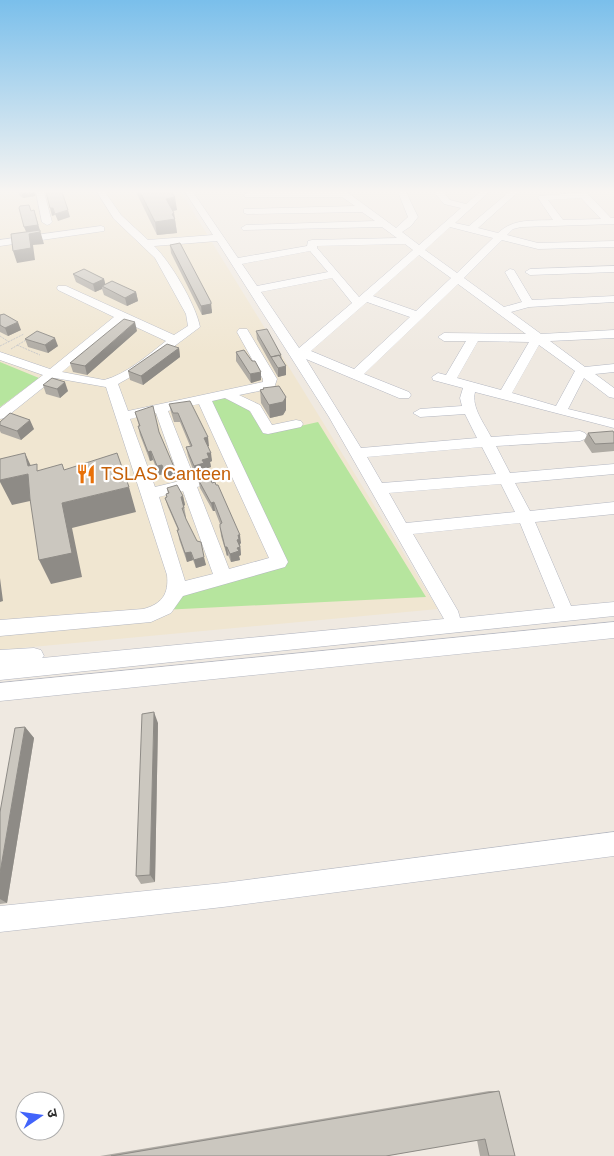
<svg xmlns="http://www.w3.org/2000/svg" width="614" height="1156" font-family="Arial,'Noto Sans Devanagari',sans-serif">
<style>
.education{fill:#f0e6d1}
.green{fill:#b6e59e}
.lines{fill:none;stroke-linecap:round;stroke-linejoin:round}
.minor-casing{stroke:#b4b7c1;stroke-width:1}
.path{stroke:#c9c9c9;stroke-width:1;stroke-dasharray:2 1;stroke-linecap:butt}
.minor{fill:#fff;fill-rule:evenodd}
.wall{fill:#afaba4}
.shaded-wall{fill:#8e8b86}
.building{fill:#cbc7bf;stroke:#8e8b86}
.labels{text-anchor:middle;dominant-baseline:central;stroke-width:4.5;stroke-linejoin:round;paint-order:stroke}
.food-label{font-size:18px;fill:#c56008;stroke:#fff;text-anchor:start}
</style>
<rect width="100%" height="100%" fill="#efe9e1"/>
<path class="education" d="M0 192H181L438 609 0 650Z"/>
<path class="green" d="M0 362 39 378 0 407Z
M224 398 248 409 265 434 318 422 426 597 162 610 179 590 287 563 211 401Z"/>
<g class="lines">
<defs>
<path id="minor" d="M36 192H44L52 222 50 224 47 225 42 222Z
M97 192H105L121 215 148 240 213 235 185 192H193L238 258 307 246 308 241 312 240 397 238 382 227 243 230 241 228 246 225 375 221 362 212 247 214 244 213V209L355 206 342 197H245L244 195 248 192H347L396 228 408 217 398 192H406L418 217 411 226 402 232 419 245 461 208 444 204 434 192H443L450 200 466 204 480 192H489L455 223 469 226 509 192H518L478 228 498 233C514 218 532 221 553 220L538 198 539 196 586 192 611 218H614V224L521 227 513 229 507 235 538 243 614 241V247L538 249 502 240 464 278 504 307 522 302 505 272 510 269 514 270 532 300 614 296V302L529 307 511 312 541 334 614 330V338L550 341 585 367 614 364V372L595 374 614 388V398L609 397 584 378 568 409 614 420V428L475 392C471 407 484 423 491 437L580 431 585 433 587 436 585 439 580 441 496 446 510 473 614 464V474L515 483 530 511 614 502V514L535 522 571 606 614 602V616L0 680V650L34 648 41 650 44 656 42 658 444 619 329 417 217 241 154 246C170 261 196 305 200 327L141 371 118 384 128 411 263 382V379L237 332 239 329H247L277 379 274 388 239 395 260 405 272 425 296 420 301 421 303 424 301 427 268 434 263 433 250 411 225 398 212 401 288 562 285 567 183 596 171 613 151 622 0 636V620L143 609C162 604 169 594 167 575L106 387 55 378 5 418 0 419V408L43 375 0 360V352L50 369 114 317 58 290 57 288 58 286H66L174 335 188 326 186 314 155 258 114 219ZM581 198 601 219 563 220 548 200ZM450 227 493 238 457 273 425 250ZM405 244 413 250 359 297 317 248V246ZM310 251 328 272 257 286 242 264ZM419 255 451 278 416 311 373 296ZM332 278 352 303 299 348 261 292ZM458 284 526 334 444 333 438 337 444 341H466L446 375 438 373 432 377 433 380 463 388 460 398 462 406 420 409 413 413 420 417 465 414 477 438 361 448 306 359 399 398H409L411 395 409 392 364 374ZM367 302 410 317 354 369 311 351ZM123 321 166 341C148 355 127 374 104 380L62 372ZM478 341 529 342 501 390 457 378ZM539 345 575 371 556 406 512 393ZM199 404 228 468 194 477 168 411ZM156 413 180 481 155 487 130 419ZM482 447 496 474 382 483 367 457ZM232 477 269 558 229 569 197 487ZM501 484 515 512 406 523 389 493ZM183 491 213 574 185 581 159 497ZM520 523 555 608 460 618 458 611 413 534Z
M101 226 104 227V231L0 246V240Z
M614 266V272L530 275 525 272 530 269Z
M614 622V638L0 701V683Z
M614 832V856L223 907 0 932V906L223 883Z"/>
</defs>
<use href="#minor" class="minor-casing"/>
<path class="path" d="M0 336 9 342
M17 345 40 355
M0 346 24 334
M11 349 26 340"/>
<use href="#minor" class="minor"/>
</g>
<path class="wall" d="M18 192H36L35 196 23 198 20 196Z
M136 192H171L177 210 173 211 174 213 177 233 157 235Z
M170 245 212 310V313L202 315 171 253Z
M73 274 104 279 105 285 136 292 138 301 127 306 104 295 102 289 95 292 76 282Z
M0 315 21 330 8 336 0 332Z
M137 331 87 375 73 372 70 363Z
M256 331 281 355 282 359 286 366V375L278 377 257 339Z
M25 339 58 346 48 353 28 347Z
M179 348 180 357 143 385 130 380 128 371Z
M236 352 261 380 251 383 236 361Z
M43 385 68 391 60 398 46 394Z
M263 388 286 397V410L283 415 270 418 261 403 260 390 263 389Z
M169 404 209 446H208L212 461 210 462 211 467 205 469V472L195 475 188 456 186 447 190 446 180 422H174L171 412Z
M135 412 159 432 176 476 166 479 164 474 159 475 153 460 150 461 140 435 138 426H139Z
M0 422 34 429 21 440 1 433 0 431Z
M588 433H614V451L592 453 584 441Z
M198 479 241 543 240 544 241 555 239 556 240 560 231 562 228 555 227 556 221 536 220 527V524L215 511H213L200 488Z
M167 488 183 496 185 505 184 506 186 517H185L206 565 196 568 193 560 187 562 179 539 178 530 168 507 165 498H167L166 494H168Z
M158 723 155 882 141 884 136 876Z
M25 727 34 738 7 903 0 904V812Z
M489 1091H499L515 1156H480L477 1140 386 1156H100Z"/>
<path class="shaded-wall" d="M21 192H36L35 196 23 198Z
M175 197 177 210 168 212 166 199Z
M50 208H53L55 215 52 216Z
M34 210 44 244 33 245 35 260 17 263 13 251 27 234 24 227Z
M68 210 70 217 58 221 55 214Z
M174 213 177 233 157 235 155 222 172 214Z
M104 279 106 287 102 286V289L95 292 93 284Z
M136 292 138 301 127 306 125 298Z
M211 302 212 313 202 315 201 306Z
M18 322 21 330 8 336 5 328Z
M135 322 137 331 87 375 85 366Z
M55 338 58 346 48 353 45 345Z
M179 348 180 357 143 385 141 376Z
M286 366V375L278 377V368Z
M261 372V380L251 383 250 374Z
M65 382 68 391 60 398 57 389Z
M286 397V410L283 415 270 418 269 405Z
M30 420 34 429 21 440 17 431Z
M208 437 209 446 206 447 204 438Z
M151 451 153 460 150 461 148 452Z
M25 453 36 477 28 466Z
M207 453H211L212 461 210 462 211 467 205 469V472L195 475 194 466 202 460Z
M162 465 164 474 159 475 157 466Z
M174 467 176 476 166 479 164 470Z
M28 474 39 499 12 505 0 482V480Z
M129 487 136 512 72 528 82 577 51 584 39 560 62 503Z
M183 496 185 505 183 506 181 497Z
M214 502 215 511H213L211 503Z
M238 535H240L241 543 240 544 241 555 239 556 240 560 231 562 230 554Z
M225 547H227L228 555 227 556Z
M191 552 193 560 187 562 185 553Z
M204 557 206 565 196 568 194 560Z
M0 578 3 601 0 602Z
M154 712 158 723 155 882 150 875Z
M25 727 34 738 7 903 0 899V873Z"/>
<path class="building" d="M46 192H62L68 210 55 214 53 208H50Z
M140 192H171L175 197 166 199 174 213 172 214 175 219 155 222Z
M29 205 31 211 34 210 38 225 24 227 19 208 20 206Z
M40 230V232L29 234 31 248 13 251 11 234Z
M180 243 211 302V304L201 306 170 245Z
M84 269 104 279 93 284 73 274Z
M112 281 136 292 125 298 102 286Z
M4 314 18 322 5 328 0 325V315Z
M124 319 135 322 85 366 70 363 109 331Z
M267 329 281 355 271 357 256 331Z
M37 331 55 338 45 345 25 339Z
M167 344 179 348 141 376 128 371Z
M244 350 252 361H255L261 372 250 374 236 352Z
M279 355 286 366 278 368 271 357Z
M52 378 65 382 57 389 43 385Z
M279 386 286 397 283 402 269 405 260 390 264 389 263 388Z
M190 401 208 437 204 438 211 453H207L209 458 202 460 204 463 194 466 186 447 192 446 178 413H173L169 404Z
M153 406 159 432 174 467 164 470 162 465 157 466 151 451 148 452 138 426H140L135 412Z
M10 413 30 420 17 431 0 425V422Z
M613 431 614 433V443L595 444 588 433Z
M25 453 28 466 37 464V471L62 464 64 470 117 453 129 487 62 503 72 553 39 560 30 499 28 474 0 480V459Z
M210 476 212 483 215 482 216 485H218L240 535H238L239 539 237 540 240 547 237 548 239 551 230 554 227 547H225L220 527V524L222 523 214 502 211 503 198 479Z
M177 485 183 496 181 497 184 508H182L186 519 197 541 201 542 204 557 194 560 191 552 185 553 177 530H179L165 498 167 497 166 494 169 493 167 488Z
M154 712 150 875 136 876 142 714Z
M25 727 0 873V812L15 728Z
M499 1091 515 1156H489L485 1139 386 1156H111Z"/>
<linearGradient id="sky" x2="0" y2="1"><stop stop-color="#7abfeb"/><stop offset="0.54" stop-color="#f8f5f2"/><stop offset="1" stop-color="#f8f5f2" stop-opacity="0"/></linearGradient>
<rect width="614" height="354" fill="url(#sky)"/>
<defs>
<symbol id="restaurant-bare" viewBox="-9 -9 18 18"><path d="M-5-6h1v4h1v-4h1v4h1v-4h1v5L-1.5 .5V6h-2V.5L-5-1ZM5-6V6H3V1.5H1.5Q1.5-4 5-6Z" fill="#e8710a" stroke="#fff" stroke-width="2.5" paint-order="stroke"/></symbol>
</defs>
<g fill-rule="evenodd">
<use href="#restaurant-bare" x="72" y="460" width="28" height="28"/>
</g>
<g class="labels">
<g class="food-label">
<text x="101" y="474">TSLAS Canteen</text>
</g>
</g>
<g transform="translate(40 1116) rotate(77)"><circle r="24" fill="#ffffff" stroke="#ababab"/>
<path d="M0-4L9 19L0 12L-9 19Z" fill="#4264fb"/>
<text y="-8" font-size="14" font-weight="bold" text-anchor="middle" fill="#2e2e2e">उ</text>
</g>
</svg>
